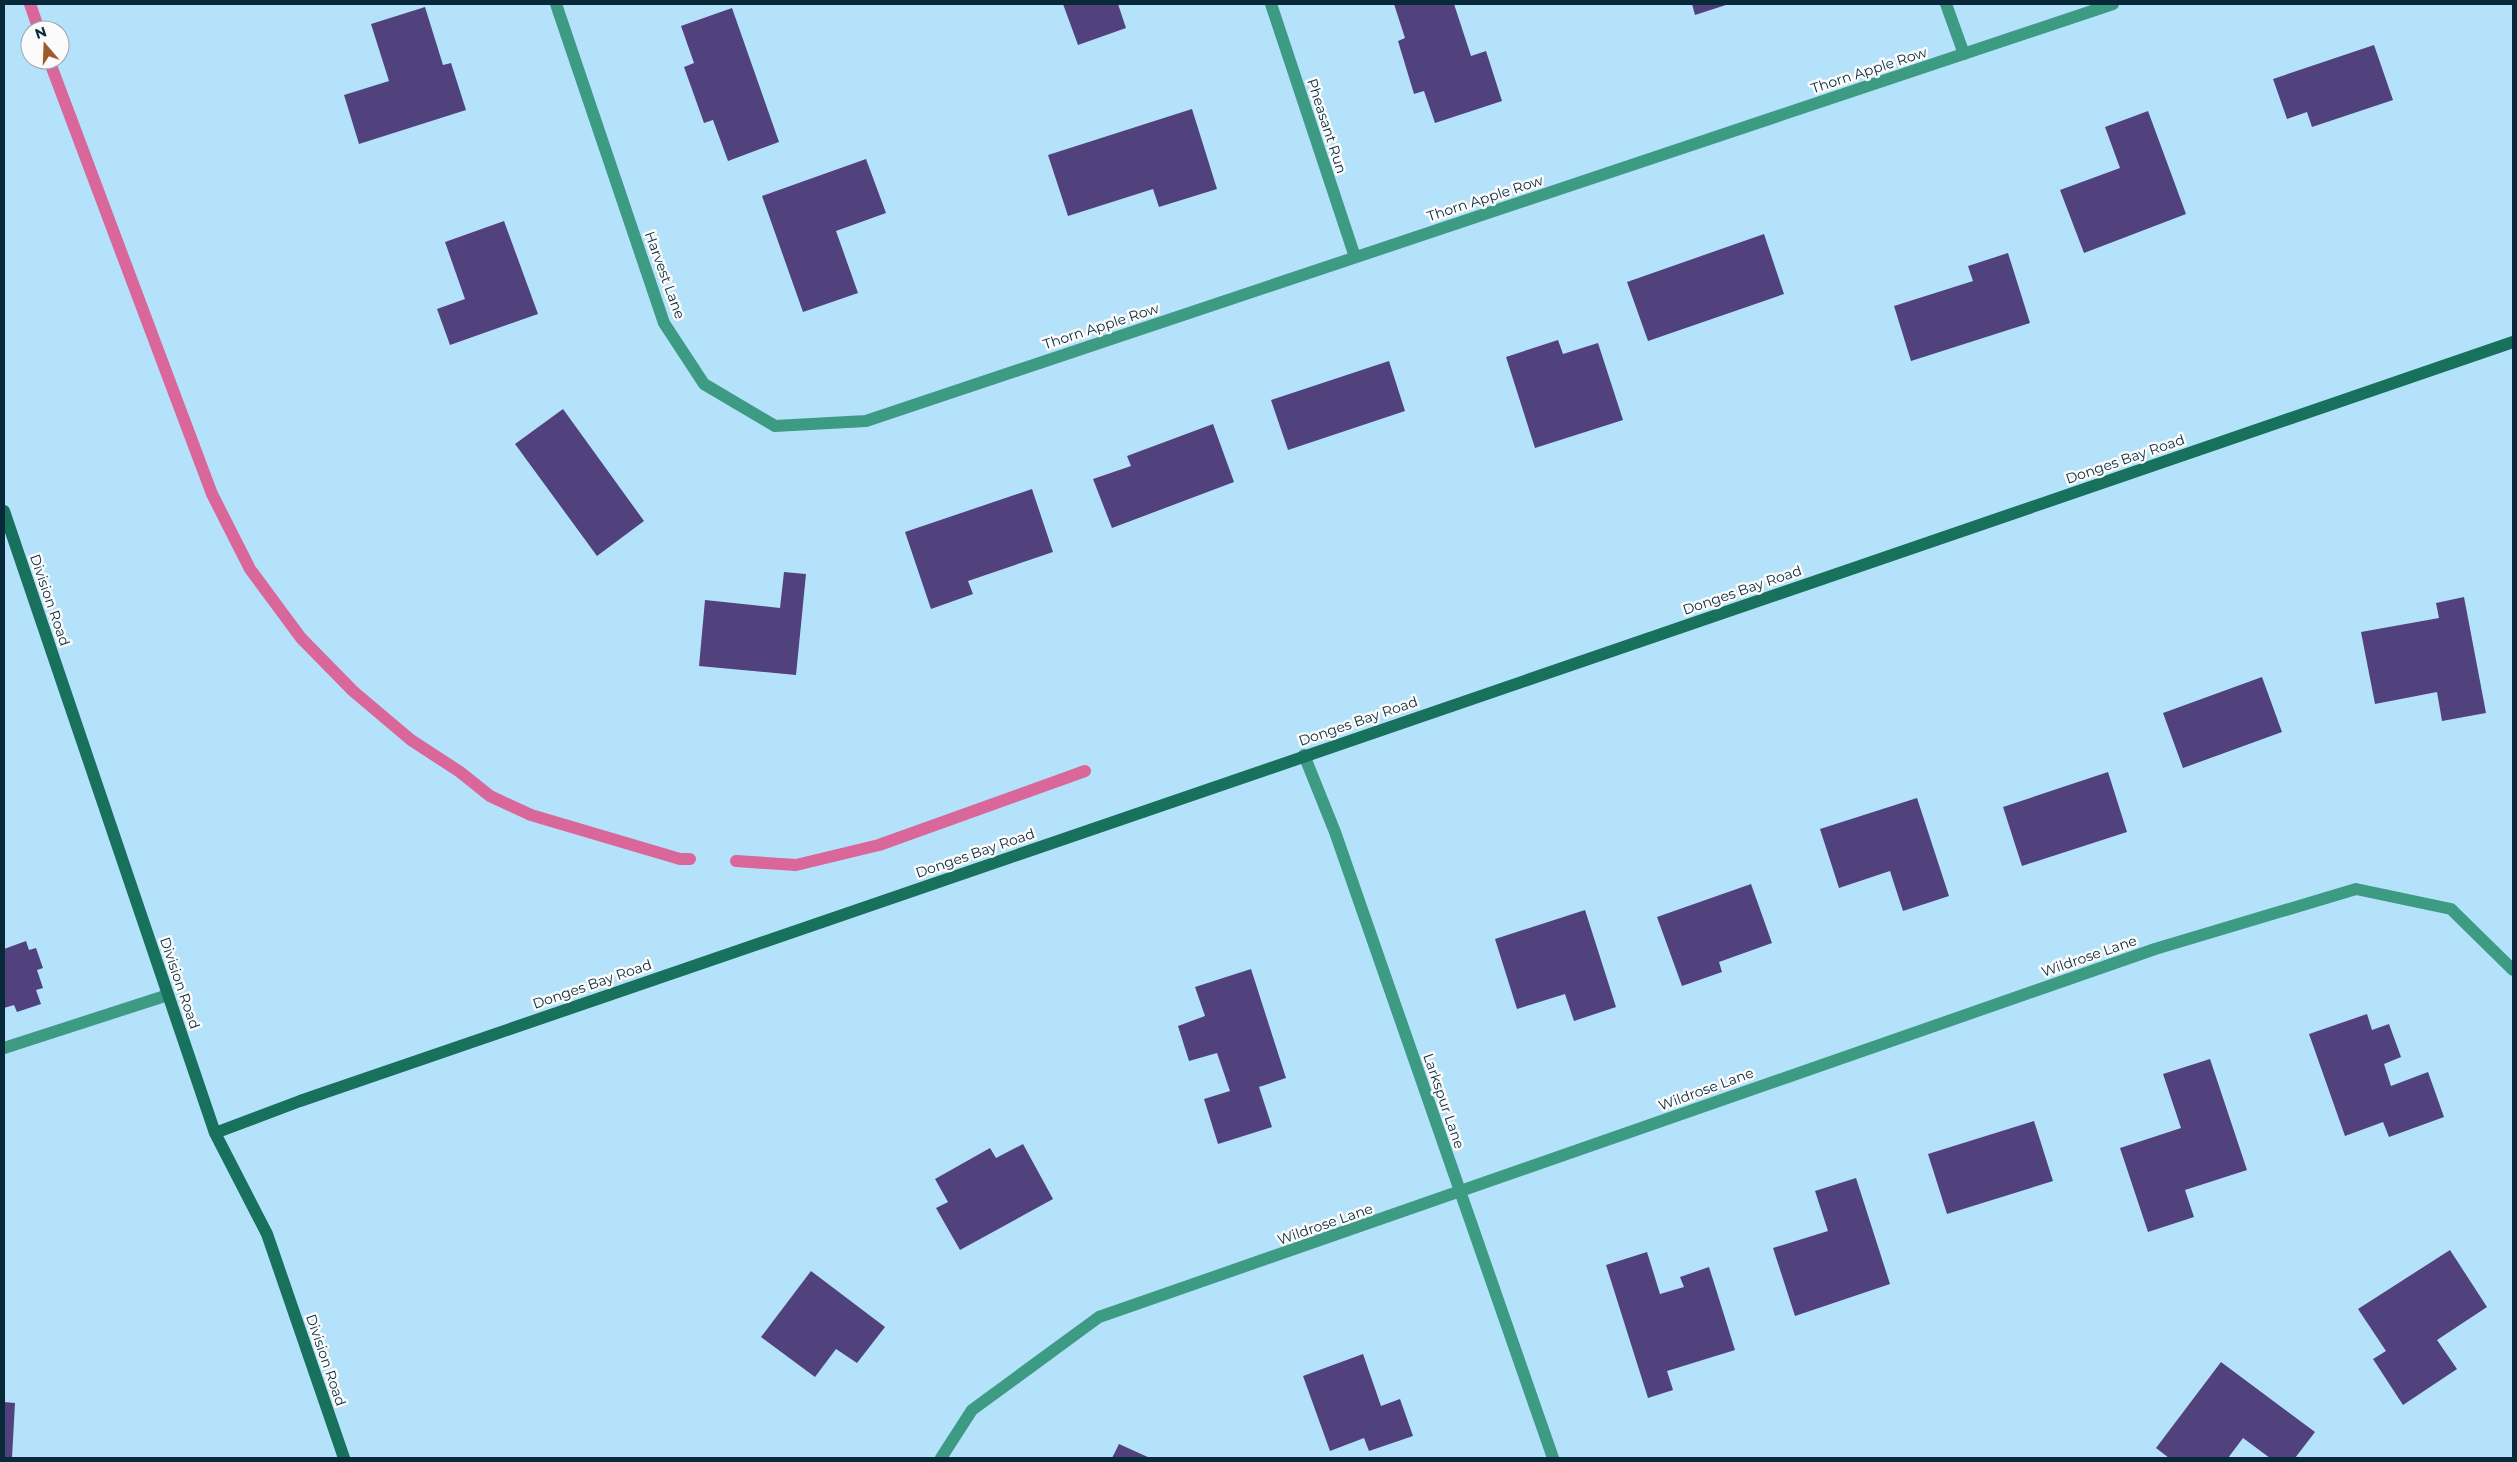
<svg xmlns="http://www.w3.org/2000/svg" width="2517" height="1462" font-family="Montserrat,sans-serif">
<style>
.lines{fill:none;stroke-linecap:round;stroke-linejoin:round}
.stream{stroke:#d9679a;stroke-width:12}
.building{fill:#51427d}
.lane{stroke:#3d9b83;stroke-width:12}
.street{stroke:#3d9b83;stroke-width:12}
.secondary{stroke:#17715d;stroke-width:12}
.labels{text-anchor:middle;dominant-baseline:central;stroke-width:5;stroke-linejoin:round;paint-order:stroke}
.street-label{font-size:14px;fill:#072939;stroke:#fbfbfb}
</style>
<rect width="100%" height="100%" fill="#b5e2fb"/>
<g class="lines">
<path class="stream" d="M30 4 39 30
M49 60 212 494 250 569 301 638 353 691 411 740 460 772 490 796 531 815 680 859H690
M736 861 796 865 879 845 1085 771"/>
</g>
<path class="building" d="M1063 4H1118L1126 28 1078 45Z
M1394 4H1454L1471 56 1486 51 1502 101 1435 123 1424 91 1414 94 1398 41 1405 38Z
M1692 4H1729L1695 15Z
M425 7 443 65 451 63 466 110 359 144 344 95 389 81 371 24Z
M732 8 779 142 728 161 713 120 704 123 684 67 694 63 681 26Z
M2374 45 2393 100 2312 127 2307 112 2287 119 2273 79Z
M1192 109 1217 189 1159 207 1153 189 1068 216 1048 155Z
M2148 111 2186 214 2084 253 2060 190 2120 168 2105 127Z
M866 159 886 213 836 231 858 293 803 312 762 196Z
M504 221 538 314 450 345 437 309 465 299 445 242Z
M1764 234 1784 294 1648 341 1627 282Z
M2008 253 2030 323 1911 361 1894 306 1973 281 1968 266Z
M1558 340 1563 354 1598 343 1623 420 1535 448 1506 357Z
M1389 361 1405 411 1288 450 1271 400Z
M563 409 644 521 597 556 515 444Z
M1213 424 1234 482 1112 528 1093 479 1131 466 1127 456Z
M1032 489 1053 552 968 581 973 594 931 609 905 532Z
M784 572 806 574 796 675 699 666 705 600 780 608Z
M2464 597 2486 713 2442 721 2437 692 2375 704 2361 632 2439 618 2436 603Z
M2262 677 2282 732 2183 768 2163 713Z
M2108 772 2127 832 2022 866 2003 807Z
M1917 798 1949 896 1903 911 1890 871 1839 888 1820 829Z
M1751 884 1772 943 1719 962 1722 972 1682 986 1657 917Z
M1585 910 1616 1007 1574 1021 1565 994 1517 1009 1495 939Z
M26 941 29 950 36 948 43 968 37 970 43 988 36 990 41 1004 17 1012 14 1005 4 1008V949Z
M1251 969 1286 1078 1259 1087 1272 1127 1218 1144 1204 1099 1230 1091 1217 1053 1189 1061 1178 1026 1205 1016 1195 987Z
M2367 1014 2372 1030 2389 1024 2401 1057 2384 1064 2391 1086 2428 1072 2444 1117 2389 1137 2383 1122 2345 1136 2309 1034Z
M2210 1059 2247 1170 2185 1190 2194 1217 2148 1232 2120 1148 2181 1128 2163 1074Z
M2034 1121 2053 1181 1947 1214 1928 1154Z
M1023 1144 1053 1199 960 1250 936 1208 948 1202 935 1179 990 1148 996 1158Z
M1856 1178 1890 1284 1795 1316 1773 1248 1828 1231 1815 1191Z
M2450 1250 2487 1307 2437 1340 2457 1369 2403 1405 2373 1359 2386 1351 2358 1309Z
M1647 1252 1660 1294 1684 1287 1680 1277 1709 1267 1735 1350 1667 1371 1673 1390 1648 1398 1606 1265Z
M811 1271 885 1327 857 1363 836 1349 815 1377 761 1337Z
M1363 1354 1381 1406 1400 1399 1413 1436 1369 1451 1364 1438 1330 1451 1303 1376Z
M2221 1362 2315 1432 2295 1458H2270L2243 1438 2228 1458H2169L2156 1448Z
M4 1402 15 1403 12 1458H4Z
M1119 1444 1150 1458H1112Z"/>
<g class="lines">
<path class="lane" d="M4 1048 168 995"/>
<path class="street" d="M556 4 664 323 704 384 775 426 866 421 2113 4
M1271 4 1355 257
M1946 4 1964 54
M1304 755 1335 832 1553 1458
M941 1458 972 1410 1099 1317 2155 949 2356 889 2451 909 2513 970"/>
<path class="secondary" d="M4 511 215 1133 267 1234 344 1458
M215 1133 300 1101 2513 342"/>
</g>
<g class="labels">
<g class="street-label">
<text transform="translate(1869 70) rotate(-18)">Thorn Apple Row</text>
<text transform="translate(1327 126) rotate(72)">Pheasant Run</text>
<text transform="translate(1485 198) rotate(-18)">Thorn Apple Row</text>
<text transform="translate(665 275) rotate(70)">Harvest Lane</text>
<text transform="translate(1101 326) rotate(-18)">Thorn Apple Row</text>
<text transform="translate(2125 459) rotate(-19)">Donges Bay Road</text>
<text transform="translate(1742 590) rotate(-19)">Donges Bay Road</text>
<text transform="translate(50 600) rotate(71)">Division Road</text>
<text transform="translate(1358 721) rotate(-19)">Donges Bay Road</text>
<text transform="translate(975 853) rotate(-19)">Donges Bay Road</text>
<text transform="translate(2089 956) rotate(-19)">Wildrose Lane</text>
<text transform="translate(180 983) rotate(71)">Division Road</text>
<text transform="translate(592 984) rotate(-19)">Donges Bay Road</text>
<text transform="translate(1706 1089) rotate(-20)">Wildrose Lane</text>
<text transform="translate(1444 1101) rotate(71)">Larkspur Lane</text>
<text transform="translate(1325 1224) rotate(-19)">Wildrose Lane</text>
<text transform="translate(326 1360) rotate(71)">Division Road</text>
</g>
</g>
<rect width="2517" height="1462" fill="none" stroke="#072939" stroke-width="10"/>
<g transform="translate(45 45) rotate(341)"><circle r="24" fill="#fbfbfb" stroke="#99a7ad"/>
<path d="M0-4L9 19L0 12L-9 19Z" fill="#9d5a2a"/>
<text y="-8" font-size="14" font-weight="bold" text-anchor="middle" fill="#072939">N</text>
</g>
</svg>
